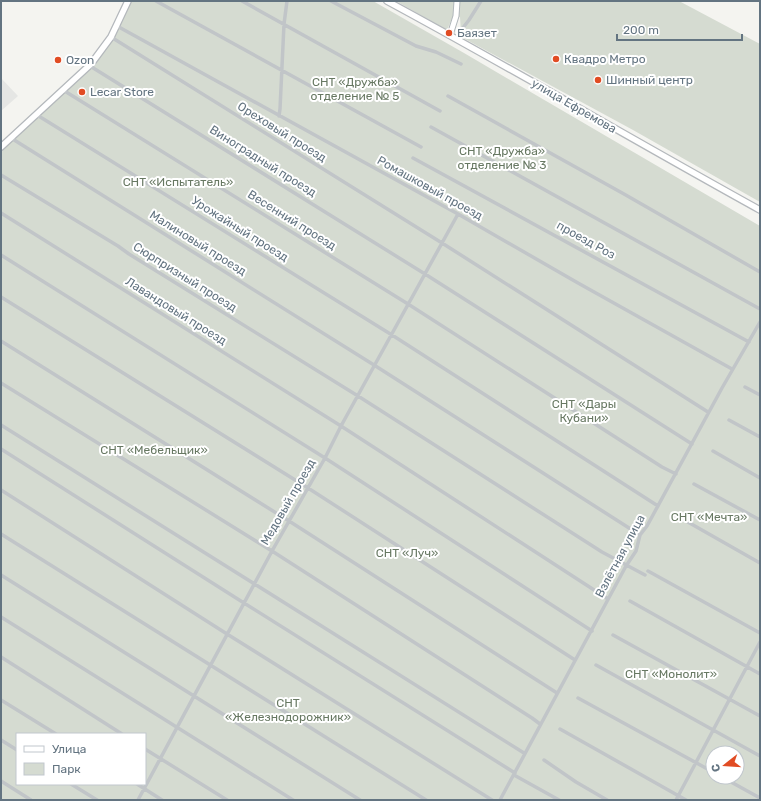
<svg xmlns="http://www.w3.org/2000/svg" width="761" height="801" font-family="Rubik,sans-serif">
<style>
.built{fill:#e5e6e4}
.green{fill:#d5dbd1;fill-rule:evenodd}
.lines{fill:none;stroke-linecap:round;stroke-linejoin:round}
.secondary-casing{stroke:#b1b7bb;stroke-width:7}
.primary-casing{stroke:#b4b8bc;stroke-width:8}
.street{stroke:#c1c5c8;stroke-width:3.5}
.secondary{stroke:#fff;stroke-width:5}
.primary{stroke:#fff;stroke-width:5.5}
.poi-dot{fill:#e14c23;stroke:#fff;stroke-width:1.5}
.labels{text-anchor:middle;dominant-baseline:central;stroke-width:4;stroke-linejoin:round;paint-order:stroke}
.poi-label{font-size:12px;fill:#637481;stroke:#fff;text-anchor:start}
.park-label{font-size:12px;fill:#677862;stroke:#fff}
.street-label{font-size:12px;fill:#637481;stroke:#fff}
</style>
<rect width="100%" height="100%" fill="#f4f4f0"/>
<path class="built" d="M1 78 18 96 1 111Z"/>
<path class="green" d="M128 1H373L464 53 760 226V800H1V147L105 47ZM17 734H145V784H17ZM713 753H737V777H713Z
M396 1H455L454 14 447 30Z
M458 1H679L760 44V202L633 130 465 39 461 33 460 17 457 16Z"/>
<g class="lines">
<defs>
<path id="secondary" d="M450 35 456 16 457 1"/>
<path id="primary" d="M387 1C513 69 635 141 760 210
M1 147 91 64 111 37 128 1"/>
</defs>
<use href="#secondary" class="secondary-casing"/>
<use href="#primary" class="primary-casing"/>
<path class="street" d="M156 1 421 147
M242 1 440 111
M331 1 416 46 436 52 461 64
M117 26 458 214 578 283 732 369
M111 37 442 243 708 412
M455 38 469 20 481 1
M90 66 425 274 692 444
M63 90 408 304 662 467 676 474
M448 96 624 194 760 272
M37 115 392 335 658 506
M279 116 280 109 284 24 287 1
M431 127 760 309
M11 138 374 365 640 535
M413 158 749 342
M1 175 118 246 129 254 358 396 602 552 645 575
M1 213 341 426 608 599
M1 255 325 458 592 631
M1 297 308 488 575 660
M1 341 289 521 557 693
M1 383 272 551 532 718 540 724
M745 387 760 395
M729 420 760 437
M1 425 524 753
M1 449 244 603 515 773
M713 451 760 478
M694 484 760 520
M1 490 227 634 492 800
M679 517 760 563
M1 534 426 800
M648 571 760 633
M1 575 360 800
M630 601 760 674
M1 617 293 800
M613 635 760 716
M1 657 122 734
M596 665 760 756
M578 698 713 772
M1 700 56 734
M560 729 686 800
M1 740 17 750
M145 749 227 800
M544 760 576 782 607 800
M514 775 559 800
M722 777 760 798
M1 781 31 800
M71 784 97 800
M137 784 162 800
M138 800 272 551 325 458 341 426 458 214
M500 800 626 566 636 551 640 535 647 526 722 388 760 322
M676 800 760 642"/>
<use href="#secondary" class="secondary"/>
<use href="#primary" class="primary"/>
</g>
<g class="poi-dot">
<circle cx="449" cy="33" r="4"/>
<circle cx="556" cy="59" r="4"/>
<circle cx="58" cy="60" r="4"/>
<circle cx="598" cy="80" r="4"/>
<circle cx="82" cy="92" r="4"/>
</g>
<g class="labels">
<g class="poi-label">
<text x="457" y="33">Баязет</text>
<text x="564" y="59">Квадро Метро</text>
<text x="66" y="60">Ozon</text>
<text x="606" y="80">Шинный центр</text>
<text x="90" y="92">Lecar Store</text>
</g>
<g class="park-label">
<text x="355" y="82">СНТ «Дружба»<tspan x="355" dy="14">отделение № 5</tspan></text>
<text x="502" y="151">СНТ «Дружба»<tspan x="502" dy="14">отделение № 3</tspan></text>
<text x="178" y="182">СНТ «Испытатель»</text>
<text x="584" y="404">СНТ «Дары<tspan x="584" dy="14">Кубани»</tspan></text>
<text x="154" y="450">СНТ «Мебельщик»</text>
<text x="709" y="517">СНТ «Мечта»</text>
<text x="407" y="553">СНТ «Луч»</text>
<text x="671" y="674">СНТ «Монолит»</text>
<text x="288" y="703">СНТ<tspan x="288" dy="14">«Железнодорожник»</tspan></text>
</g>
<g class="street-label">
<text transform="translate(574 106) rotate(30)">улица Ефремова</text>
<text transform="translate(282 132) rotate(32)">Ореховый проезд</text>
<text transform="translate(263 161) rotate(32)">Виноградный проезд</text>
<text transform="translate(430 188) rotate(29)">Ромашковый проезд</text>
<text transform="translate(292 220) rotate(32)">Весенний проезд</text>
<text transform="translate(240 229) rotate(32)">Урожайный проезд</text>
<text transform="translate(586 240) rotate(29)">проезд Роз</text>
<text transform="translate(198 243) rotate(32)">Малиновый проезд</text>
<text transform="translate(185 277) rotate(32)">Сюрпризный проезд</text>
<text transform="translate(176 311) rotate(32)">Лавандовый проезд</text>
<text transform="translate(288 502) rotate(-60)">Медовый проезд</text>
<text transform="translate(620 556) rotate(-62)">Взлётная улица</text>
</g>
</g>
<rect width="761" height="801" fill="none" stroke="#637481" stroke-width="4"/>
<rect x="16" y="733" width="130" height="52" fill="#ffffff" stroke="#c1c7cd"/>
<rect x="24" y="746" width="20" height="6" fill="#ffffff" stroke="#c1c7cd"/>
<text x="52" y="753" font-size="12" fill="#637481">Улица</text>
<rect x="24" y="763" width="20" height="12" fill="#d5dbd1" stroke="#c1c7cd"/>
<text x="52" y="773" font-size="12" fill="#637481">Парк</text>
<g transform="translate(725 765) rotate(253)"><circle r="19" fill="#ffffff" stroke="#c1c7cd"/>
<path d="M0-3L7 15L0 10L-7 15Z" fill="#e14c23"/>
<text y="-6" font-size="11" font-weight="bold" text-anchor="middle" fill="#637481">С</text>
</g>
<path d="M617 34v6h125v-6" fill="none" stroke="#637481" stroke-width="2"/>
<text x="623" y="34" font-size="12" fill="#637481" stroke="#ffffff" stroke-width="3" paint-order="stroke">200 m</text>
</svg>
